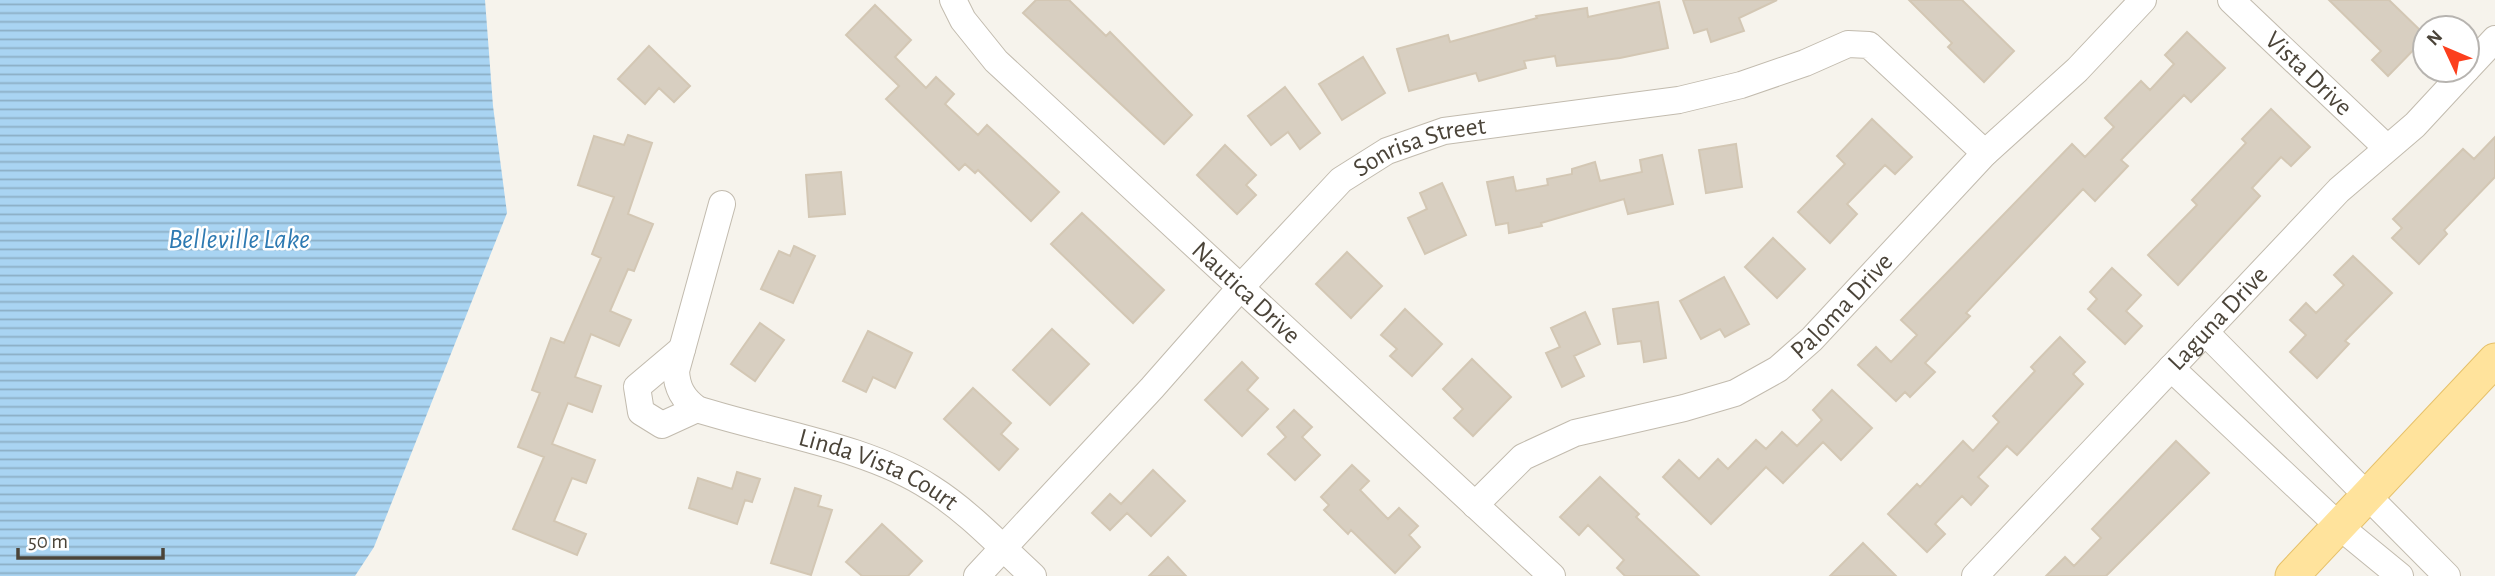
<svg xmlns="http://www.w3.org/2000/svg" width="2495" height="576" font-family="'Alegreya Sans',sans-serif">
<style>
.water{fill:url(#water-rules)}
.building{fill:#d8cfc1;stroke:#d3c7b4;stroke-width:2}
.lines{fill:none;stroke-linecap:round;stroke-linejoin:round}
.minor-casing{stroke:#c2bbae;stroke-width:28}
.major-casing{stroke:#e6c16a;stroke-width:35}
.minor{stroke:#fff;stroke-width:26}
.major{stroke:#ffe39c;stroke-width:33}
.labels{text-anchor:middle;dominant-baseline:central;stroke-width:5;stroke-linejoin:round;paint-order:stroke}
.street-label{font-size:26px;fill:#4b4439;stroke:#fff}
.water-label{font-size:28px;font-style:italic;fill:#2e7ab2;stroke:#fff}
</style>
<defs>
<pattern id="water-rules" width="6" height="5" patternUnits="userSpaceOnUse" patternTransform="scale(1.75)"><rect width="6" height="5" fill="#a9d4f2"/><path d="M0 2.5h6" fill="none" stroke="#8caec5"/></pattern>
</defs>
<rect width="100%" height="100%" fill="#f6f3ec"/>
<path class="water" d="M0 0H485L493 106 507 213 374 547 355 576H0Z"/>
<path class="building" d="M1036 0H1069L1106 36 1110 32 1192 115 1164 144 1023 13Z
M1683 0H1777L1739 18 1744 31 1711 42 1707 29 1694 33Z
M1909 0H1962L2014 51 1984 82 1948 47 1952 43Z
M2329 0H2389L2425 35V38L2388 76 2372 60 2381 51Z
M1659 2 1668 48 1620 58 1557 66 1555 56 1524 61 1526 68 1479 81 1476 73 1409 91 1397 49 1448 35 1450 42 1537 18 1536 16 1587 8 1588 17Z
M875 5 911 40 895 57 926 88 936 77 954 94 945 104 978 135 987 125 1059 192 1031 221 978 170 975 173 965 164 959 170 886 99 899 86 846 35Z
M2187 32 2225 68 2191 102 2184 95 2121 160 2128 166 2095 201 2083 189 1966 313 1970 316 1925 363 1935 372 1910 397 1905 392 1896 401 1858 365 1876 347 1891 362 1917 335 1901 320 2072 144 2085 157 2114 127 2105 118 2141 81 2150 90 2174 64 2165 55Z
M649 46 690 86 674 102 659 88 645 104 618 79Z
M1363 57 1385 93 1342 120 1319 84Z
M1285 87 1320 133 1300 149 1288 132 1271 145 1248 116Z
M2271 109 2310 147 2291 166 2281 157 2252 188 2260 196 2178 285 2148 255 2197 205 2192 200 2246 143 2242 139Z
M1872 119 1912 157 1895 174 1885 165 1847 204 1857 214 1830 243 1798 212 1845 164 1837 156Z
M628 135 652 143 628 214 653 224 634 271 628 269 610 311 631 320 619 346 591 334 575 377 601 386 592 412 568 403 552 444 595 460 586 483 572 478 554 521 586 534 577 555 513 529 544 457 518 447 540 393 532 390 551 338 564 343 601 258 592 254 614 197 578 185 594 136 624 145Z
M2495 137V177L2444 230 2447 234 2419 264 2392 238 2402 228 2393 219 2463 149 2474 159Z
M1736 144 1742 187 1706 193 1699 150Z
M1225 145 1256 175 1246 185 1256 195 1237 214 1197 175Z
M1662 155 1673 204 1628 214 1624 199 1541 223 1542 226 1509 233 1508 223 1496 225 1487 182 1513 177 1516 191 1548 185 1547 179 1572 174V169L1595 162 1600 181 1642 172 1640 160Z
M841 172 845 214 809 217 806 175Z
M1442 183 1466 235 1425 254 1408 218 1427 209 1420 193Z
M1082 213 1164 290 1133 323 1051 244Z
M1773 238 1805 269 1777 298 1745 267Z
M794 246 815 256 793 303 761 289 779 251 790 256Z
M1347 252 1382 286 1351 318 1316 284Z
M2353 256 2392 293 2345 341 2349 344 2317 378 2290 352 2306 335 2290 320 2306 303 2316 313 2344 285 2334 275Z
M2112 268 2141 295 2126 311 2142 326 2125 344 2088 309 2097 299 2090 292Z
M1724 277 1749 324 1725 337 1720 329 1701 339 1680 301Z
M1658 302 1666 358 1644 362 1641 341 1618 344 1613 309Z
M1405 309 1442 344 1412 376 1390 356 1397 349 1381 335Z
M1585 312 1600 344 1574 356 1584 376 1562 387 1546 353 1560 347 1551 328Z
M760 323 784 340 755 381 731 364Z
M1052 329 1089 364 1050 405 1013 370Z
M868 331 912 353 895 388 873 377 866 392 843 381Z
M2060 337 2085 362 2073 374 2083 384 2017 455 2007 446 1978 477 1988 486 1971 505 1962 496 1935 524 1945 534 1927 552 1888 514 1917 484 1920 487 1963 441 1973 451 1999 422 1993 416 2035 371 2031 367Z
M1472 359 1511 397 1473 436 1454 418 1463 409 1443 389Z
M1242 362 1258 378 1247 390 1268 409 1242 436 1205 400Z
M973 388 1011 423 1001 434 1018 449 999 470 944 419Z
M1832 390 1872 428 1841 460 1823 442 1783 483 1766 467 1711 524 1663 477 1679 460 1699 479 1718 459 1728 469 1756 440 1766 449 1782 432 1797 446 1822 420 1813 410Z
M1294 410 1312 427 1302 437 1320 455 1295 480 1268 454 1286 437 1277 427Z
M2176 441 2209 473 2106 576H2046L2065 557 2074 566 2101 538 2092 529Z
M1352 465 1369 481 1360 490 1388 519 1399 508 1418 526 1409 535 1420 547 1395 573 1351 530 1348 534 1324 510 1329 505 1321 497Z
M1153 470 1185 501 1151 536 1127 513 1110 530 1092 513 1110 494 1121 504Z
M737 472 760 479 752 502 745 500 737 524 689 508 698 478 732 489Z
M1600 477 1639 514 1636 517 1699 576H1625L1617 568 1624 560 1588 525 1579 535 1560 517Z
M795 488 821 496 818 506 832 510 811 575 771 563Z
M882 524 922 561 908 576H862L846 562Z
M1863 543 1896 576H1830Z
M1168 557 1186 576H1149Z"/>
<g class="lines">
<defs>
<g id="minor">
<path id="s1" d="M953 0 963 20 996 61 1552 576"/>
<path id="s2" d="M2231 0 2387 148"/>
<path d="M2467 69 2495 39"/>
<path id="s3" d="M722 204 676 371C677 388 683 399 697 409 771 433 867 446 931 488 969 512 1000 546 1033 576"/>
<path d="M2205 332 2447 576"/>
<path d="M682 349 637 387 641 412 662 425 697 409"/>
<path d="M2171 368 2339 526 2400 576"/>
<path id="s4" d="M1475 505 1523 457 1575 433 1684 408 1735 393 1778 369 1812 339 1985 153 2077 70 2143 0"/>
<path id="s5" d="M977 576 1152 388 1241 287 1341 180 1387 151 1444 131 1679 100 1741 85 1805 63 1848 44 1869 45 1985 153"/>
<path id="s6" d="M1975 576 2339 190 2415 125 2466 70"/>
</g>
<path id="major" d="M2292 576 2495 360"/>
</defs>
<use href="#minor" class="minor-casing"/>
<use href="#major" class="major-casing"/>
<use href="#minor" class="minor"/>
<use href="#major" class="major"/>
</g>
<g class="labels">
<g class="street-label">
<text stroke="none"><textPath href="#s2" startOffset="107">Vista Drive</textPath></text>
<text stroke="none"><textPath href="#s5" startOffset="625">Sonrisa Street</textPath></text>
<text stroke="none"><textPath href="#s1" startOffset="416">Nautica Drive</textPath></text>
<text stroke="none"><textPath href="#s4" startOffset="429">Paloma Drive</textPath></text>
<text stroke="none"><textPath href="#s6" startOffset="354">Laguna Drive</textPath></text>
<text stroke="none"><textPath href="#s3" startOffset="410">Linda Vista Court</textPath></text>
</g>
<g class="water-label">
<text x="239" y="240">Belleville Lake</text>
</g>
</g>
<g transform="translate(2446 49) rotate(314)"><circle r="33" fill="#ffffff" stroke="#b7b4b0" stroke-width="2"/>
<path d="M0-5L12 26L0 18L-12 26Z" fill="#fc3f1d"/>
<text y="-10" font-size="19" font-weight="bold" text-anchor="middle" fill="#4b4439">N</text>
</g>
<path d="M18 548v10h145v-10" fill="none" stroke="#4b4439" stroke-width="3.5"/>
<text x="28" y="548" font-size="21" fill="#4b4439" stroke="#ffffff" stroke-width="5" paint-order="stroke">50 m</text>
</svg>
